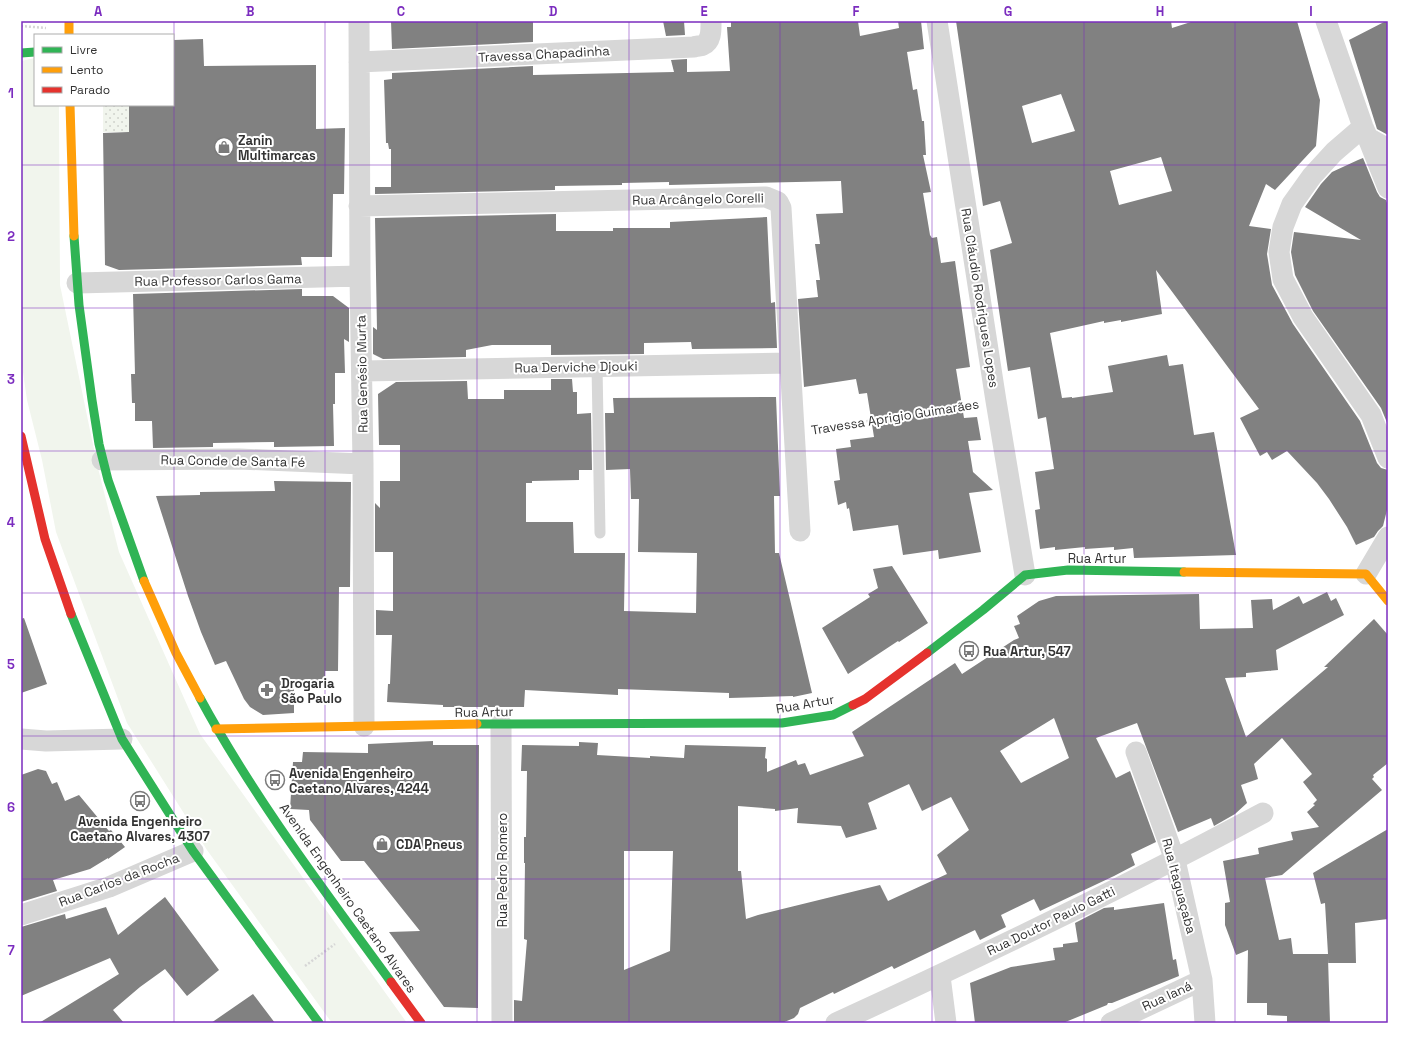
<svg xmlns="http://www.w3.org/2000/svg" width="1409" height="1044" font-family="'Space Grotesk',sans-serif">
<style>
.grass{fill:url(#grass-dots)}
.park{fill:#f1f5ed}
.building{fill:#818181;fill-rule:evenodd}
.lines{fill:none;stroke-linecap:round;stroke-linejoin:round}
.path{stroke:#d6d6d6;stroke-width:2.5;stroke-dasharray:2 2;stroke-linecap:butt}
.lane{stroke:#d7d7d7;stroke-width:11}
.street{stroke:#d7d7d7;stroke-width:21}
.fast{stroke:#30b455;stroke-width:9}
.slow{stroke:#ff9f0a;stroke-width:9}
.jam{stroke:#e5322d;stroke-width:9}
.grid{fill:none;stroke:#7b2cbf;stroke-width:1;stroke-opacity:0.55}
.labels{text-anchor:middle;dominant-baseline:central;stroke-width:4;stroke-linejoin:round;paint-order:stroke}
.street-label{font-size:13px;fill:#333;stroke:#fff}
.poi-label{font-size:13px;font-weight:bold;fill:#333;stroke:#fff;text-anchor:start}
.neatline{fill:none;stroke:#7b2cbf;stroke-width:1.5}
.grid-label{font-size:13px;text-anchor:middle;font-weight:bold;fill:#7b2cbf}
</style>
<defs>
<pattern id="grass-dots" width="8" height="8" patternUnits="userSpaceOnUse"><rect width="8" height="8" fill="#f1f5ed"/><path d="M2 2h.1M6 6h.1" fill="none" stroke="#cfd2cc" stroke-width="1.8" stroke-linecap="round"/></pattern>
</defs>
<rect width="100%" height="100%" fill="#fff"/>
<path class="grass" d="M103 105H129V132H103Z"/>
<path class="park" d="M35 58V105H59L60 285 97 464 119 552 200 734 407 1023H332L207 850 127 723 56 532 42 460 27 400 21 358V61Z"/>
<path class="building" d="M391 21H533V42L392 49Z
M663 21H684L685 35 666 36Z
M731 21H858L860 36 899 28 898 21H921L924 49 907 52 913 90 917 89 922 121H924L926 155H923L931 192 923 193 930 235 932 238 937 237 941 263 955 261 970 367 956 369 964 418 977 417 981 440 968 441 973 472 993 490 969 493 981 552 939 559 938 550 903 555 898 525 853 531 849 508 847 509 846 502 838 505 834 481 840 480 836 449 851 447 850 440 874 437 867 393 859 394 856 379 804 387 798 299 818 297 816 280H820L815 244H820L816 214 843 213 841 181 669 185V182L622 183V185L555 186V190L375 194V187H391V149H389L388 143H386L384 80 392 79V73L533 66V75L674 72 671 60 687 59V72L730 71 727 27H731Z
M956 21H1171L1172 28 1194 21H1297L1320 100 1316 146 1275 190 1266 184 1249 226 1271 229 1267 254 1272 285 1293 324 1360 421 1377 463 1381 468 1388 470V506L1383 526 1378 531 1374 537 1356 545 1347 527 1329 499 1317 483 1287 451 1272 460 1267 452 1260 456 1240 418 1259 409 1156 270 1162 314 1121 322V320L1104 323V321L1050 333 1062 398 1072 397V398L1113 392 1108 366 1167 355 1169 366 1183 364 1194 435 1214 432 1236 555 1134 558 1133 548 1114 550V547L1085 549V547L1055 550V547L1040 549 1035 510 1040 509 1035 472 1054 469 1046 417 1038 419 1030 367 1008 371 990 250 1012 243 1000 201 983 206ZM1061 94 1075 131 1032 143 1022 106ZM1161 157 1172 191 1119 205 1110 171Z
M1386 21H1388V135L1377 129 1349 40Z
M203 39 204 66 316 65V129L345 128 344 194H333L332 257H301L302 265 119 270 105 265 103 133 129 132V105H173V67H174V40Z
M1363 158 1377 192 1380 197 1386 200 1388 206V425L1381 408 1313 311 1295 275 1291 252 1294 232 1361 240 1305 207 1321 184 1332 172 1358 160Z
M556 214V231H613V228H670V222L767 217 771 303 775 302 777 348 692 349 691 342 644 343V354L551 355V345H492L466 350V357L383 359 373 354V327L377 330 375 218Z
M302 289V296H333L349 308V342L344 339 345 373H335V404H333L334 446 274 447V442L213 443V447L153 448 152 421H135V403H132L131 374H135L133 294Z
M551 379H572L573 392H577V414L591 413 592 470H579V480L532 481V483H526V522H573L574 553H625L624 611 696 613 697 553 638 552 639 499H631L630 469 606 470 605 413H614L613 398 776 397 780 496H774L775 553H779L812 693 793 697V696L729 698V693L647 690 618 689V695L525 690 524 707H443V705L387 702 388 684H390L392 635H376V610L393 611V552H375V503L380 508V481H400V445H379L378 394 396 382 467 381 468 399H504V390H551Z
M274 481 351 482 350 587H339L338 671H325V684L294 683V713L263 715 250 707 244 699 226 661 215 665 201 632 188 596 156 496 200 495V492L275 491Z
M892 566 928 623 899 642 898 641 848 674 822 628 870 597 868 594 878 588 873 569Z
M1327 592 1331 601 1336 598 1344 615 1276 650 1278 670 1246 673V677L1225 678 1246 737 1328 667H1324L1374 619 1388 635V763L1373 775 1374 777 1372 779 1382 790 1282 875 1265 878 1279 940 1291 938 1293 954H1328L1325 903 1321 904 1313 873 1388 829V919L1355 923 1356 963H1328V958L1330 1023H1287V1016L1267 1015V1003H1247L1248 950 1236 955 1225 925V903L1230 902 1223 861 1259 854 1258 848 1293 840 1291 832 1319 827 1307 812 1315 805 1313 804 1317 800 1303 782 1312 774 1282 738 1254 764 1258 779 1241 785 1247 803 1235 814 1214 826 1211 818 1178 832 1137 723 1096 738 1116 778 1130 771 1156 842 1131 854 1135 865 1114 876 1040 911 1034 899 1001 915 1006 927 980 940 975 930 894 969 892 966 834 994 833 992 800 1008 798 1014 794 1018 782 1023H514V1000L522 1001 527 940 524 939 525 863H524V837H526L527 771H521L522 745 579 746V742L598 743 597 755 650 758V756L684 758 685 745 766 747 765 758 767 759V772L796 760 798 765 805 763 810 775 864 756 852 732 955 663 962 674 1014 640 1019 638 1014 626 1020 624 1017 616 1039 601 1056 596 1199 594 1200 629 1253 628 1251 600 1272 599 1273 610 1299 596 1303 604ZM1054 718 1069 758 1021 783 1000 751ZM909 784 922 811 951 797 969 830 937 855 947 874 888 901 880 885 758 915 746 919 741 871H738V806L775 809V811L798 808 797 823 841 826 846 838 877 829 868 803ZM624 851H673L670 951 624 970Z
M24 618 47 684 21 693V619Z
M433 741V745H479L478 1008 444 1007 389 932 420 931 364 861H341L310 820 309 810 290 809 293 762H302L303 752 368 753V744Z
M38 769 46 771 52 784 57 782 65 801 79 795 109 831 111 830 125 847 108 859V858L90 869 53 880 57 891 21 902V775Z
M165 897 219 970 187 996 165 969 140 987 113 1010 124 1023H39L119 974 110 958 21 996V927L65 914 66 919 106 907 118 935Z
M1164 903 1173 960 1176 959 1179 976 1112 1003H1108L1107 1005 1063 1023H975L970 983 1011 967 1055 960 1053 948 1063 947V944L1078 942 1075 923 1104 908 1114 907V910Z
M253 994 275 1023H211Z"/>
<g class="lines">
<path class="path" d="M21 26 46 28
M815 429 975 405
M305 966 335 944"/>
<path class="lane" d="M597 366 600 533"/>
<path class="street" d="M359 21 360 276 363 464 364 726
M937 21 996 401 1025 575
M1326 21 1363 127 1368 138 1388 149
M359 62 694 47C696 46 701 46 703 45 712 41 711 29 711 21
M1363 127 1334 152 1312 176 1292 204 1283 227 1279 252 1283 279 1303 317 1371 415 1388 458
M1368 138 1388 188
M359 206 766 197 778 202 781 208 800 531
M77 283 360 276
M363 371 790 363
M102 460 239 459 363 464
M1366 574 1388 537
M501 724 502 1023
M21 739 46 741 122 739
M1136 752 1175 860 1202 980 1205 1023
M21 915 109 887 193 851
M940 976 946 1023
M836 1023C980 957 1123 888 1263 813
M1111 1023 1202 980"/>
<path class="fast" d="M21 53 35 52
M74 236 79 305 92 400 99 444 108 480 144 581
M71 614 122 739 193 851 319 1023
M927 653 983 610 1025 575 1068 570 1184 572
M200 698C254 798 324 890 391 982
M477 724 782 723 833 715 853 705"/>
<path class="slow" d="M69 21V35
M70 105 74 236
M1184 572 1366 574 1388 601
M144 581 176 653 200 698
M216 729 477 724"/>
<path class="jam" d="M21 436 45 539 71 614
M853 705 865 699 927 653
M391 982 421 1023"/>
</g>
<path class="grid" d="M174 21V1023M325 21V1023M477 21V1023M629 21V1023M780 21V1023M932 21V1023M1084 21V1023M1235 21V1023M21 165H1388M21 308H1388M21 451H1388M21 593H1388M21 736H1388M21 879H1388"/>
<defs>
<symbol id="shop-ring" viewBox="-11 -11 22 22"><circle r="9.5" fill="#fff" stroke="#7a7a7a" stroke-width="1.5"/><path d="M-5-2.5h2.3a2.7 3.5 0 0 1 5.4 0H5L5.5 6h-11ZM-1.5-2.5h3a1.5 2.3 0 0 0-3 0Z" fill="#7a7a7a"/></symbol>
<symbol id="bus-ring" viewBox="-11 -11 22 22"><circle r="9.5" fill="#fff" stroke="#7a7a7a" stroke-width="1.5"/><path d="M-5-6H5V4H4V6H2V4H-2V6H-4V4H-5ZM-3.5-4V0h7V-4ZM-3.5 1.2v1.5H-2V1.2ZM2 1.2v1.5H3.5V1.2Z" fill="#7a7a7a"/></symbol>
<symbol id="pharmacy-ring" viewBox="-11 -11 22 22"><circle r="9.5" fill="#fff" stroke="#7a7a7a" stroke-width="1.5"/><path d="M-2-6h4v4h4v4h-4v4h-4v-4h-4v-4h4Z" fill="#7a7a7a"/></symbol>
</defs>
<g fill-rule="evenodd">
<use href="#shop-ring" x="213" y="136" width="22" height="22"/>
<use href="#bus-ring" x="958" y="640" width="22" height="22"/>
<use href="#pharmacy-ring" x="256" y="679" width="22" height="22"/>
<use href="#bus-ring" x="264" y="769" width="22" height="22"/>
<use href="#bus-ring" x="129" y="790" width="22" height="22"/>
<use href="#shop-ring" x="371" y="833" width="22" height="22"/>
</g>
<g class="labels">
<g class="street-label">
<text transform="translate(544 54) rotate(-3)">Travessa Chapadinha</text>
<text transform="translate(698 199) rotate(-1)">Rua Arcângelo Corelli</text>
<text transform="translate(218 280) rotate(-1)">Rua Professor Carlos Gama</text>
<text transform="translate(980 298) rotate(81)">Rua Cláudio Rodrigues Lopes</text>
<text transform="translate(576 367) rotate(-1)">Rua Derviche Djouki</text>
<text transform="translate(362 374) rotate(-91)">Rua Genésio Murta</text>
<text transform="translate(895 417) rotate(-9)">Travessa Aprigio Guimarães</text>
<text transform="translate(233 461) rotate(1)">Rua Conde de Santa Fé</text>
<text x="1097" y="558">Rua Artur</text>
<text transform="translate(805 704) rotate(-10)">Rua Artur</text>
<text transform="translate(484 712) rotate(-1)">Rua Artur</text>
<text transform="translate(502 870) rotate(-90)">Rua Pedro Romero</text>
<text transform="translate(119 880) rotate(-21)">Rua Carlos da Rocha</text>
<text transform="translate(1179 886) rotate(75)">Rua Itaguaçaba</text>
<text transform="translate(348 898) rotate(55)">Avenida Engenheiro Caetano Alvares</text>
<text transform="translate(1051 921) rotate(-26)">Rua Doutor Paulo Gatti</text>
<text transform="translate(1167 996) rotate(-25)">Rua Ianá</text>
</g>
<g class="poi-label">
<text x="238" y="140">Zanin<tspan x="238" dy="15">Multimarcas</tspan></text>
<text x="983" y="651">Rua Artur, 547</text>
<text x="281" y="683">Drogaria<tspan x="281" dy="15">São Paulo</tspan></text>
<text x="289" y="773">Avenida Engenheiro<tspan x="289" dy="15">Caetano Alvares, 4244</tspan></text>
<text x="140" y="821" text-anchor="middle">Avenida Engenheiro<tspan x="140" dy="15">Caetano Alvares, 4307</tspan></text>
<text x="396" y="844">CDA Pneus</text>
</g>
</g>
<rect width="1409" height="1044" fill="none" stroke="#ffffff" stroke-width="44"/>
<rect x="34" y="34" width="140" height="72" fill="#ffffff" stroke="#adadad"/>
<rect x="42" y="47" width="20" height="6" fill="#30b455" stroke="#adadad"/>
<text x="70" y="54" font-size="12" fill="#333333">Livre</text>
<rect x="42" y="67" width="20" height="6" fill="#ff9f0a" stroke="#adadad"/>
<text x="70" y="74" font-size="12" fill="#333333">Lento</text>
<rect x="42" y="87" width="20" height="6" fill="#e5322d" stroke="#adadad"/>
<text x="70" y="94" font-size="12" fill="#333333">Parado</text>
<rect x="22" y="22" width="1365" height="1000" class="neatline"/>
<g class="grid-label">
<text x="98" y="16">A</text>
<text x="250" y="16">B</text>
<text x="401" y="16">C</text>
<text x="553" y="16">D</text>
<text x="704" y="16">E</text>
<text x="856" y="16">F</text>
<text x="1008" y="16">G</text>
<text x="1160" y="16">H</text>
<text x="1311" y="16">I</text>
<text x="11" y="98">1</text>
<text x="11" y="241">2</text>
<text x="11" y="384">3</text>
<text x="11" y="527">4</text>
<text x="11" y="669">5</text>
<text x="11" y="812">6</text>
<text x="11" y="955">7</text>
</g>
</svg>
